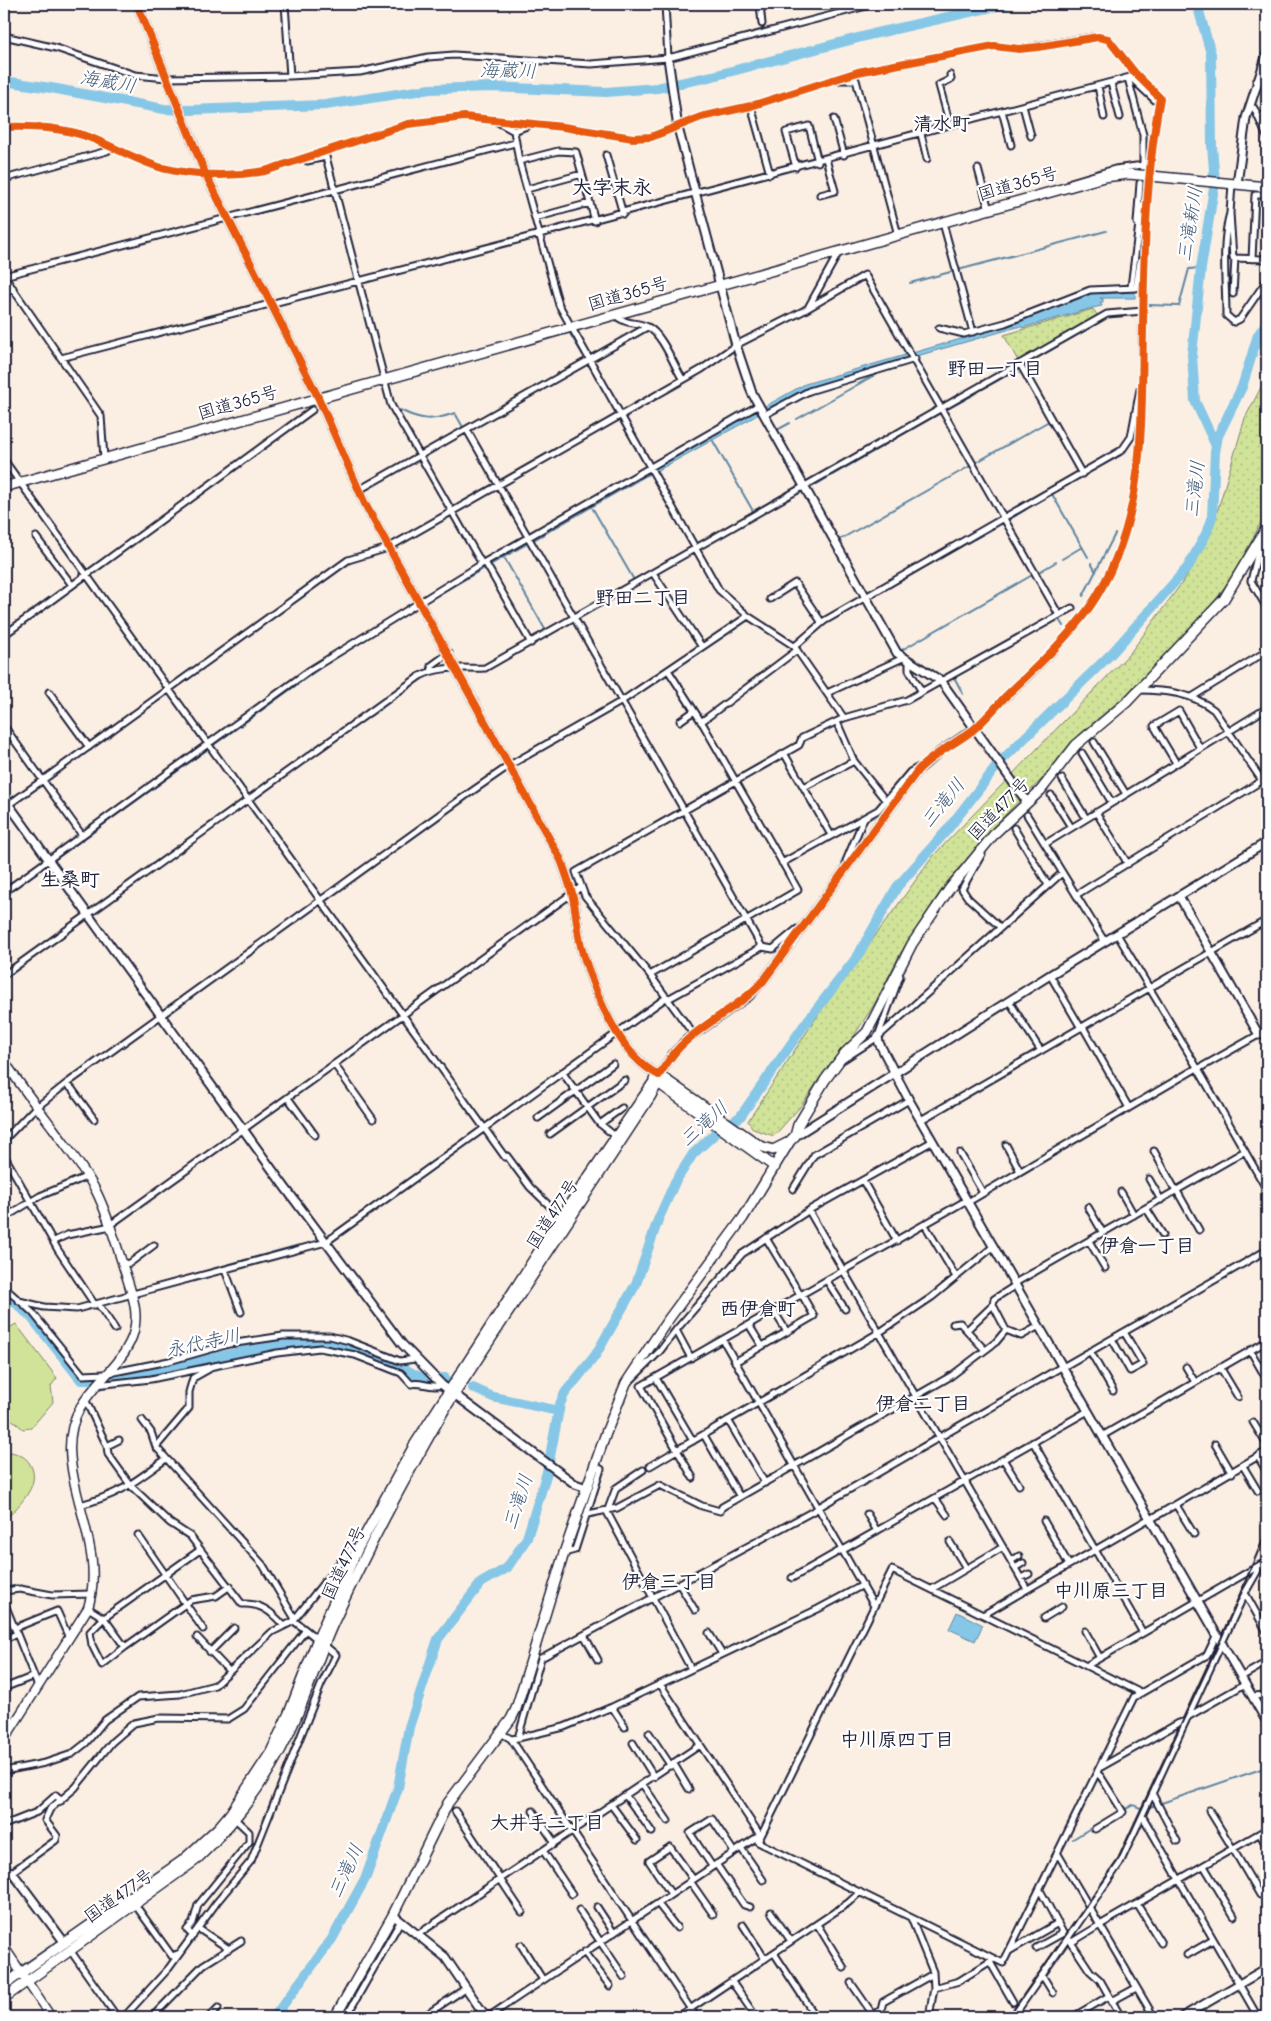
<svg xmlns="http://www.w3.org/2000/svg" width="1271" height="2021" font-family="'Comic Neue','Klee One',sans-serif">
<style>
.green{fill:url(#green-dots);stroke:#79826a}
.pitch{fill:#d0e398;stroke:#79826a}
.water{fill:#86c7e7;stroke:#5e85a2}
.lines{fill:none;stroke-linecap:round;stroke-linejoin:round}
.stream{stroke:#5e85a2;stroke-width:2}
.river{stroke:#86c7e7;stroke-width:10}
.street-casing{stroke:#22223b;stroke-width:9}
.secondary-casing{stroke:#22223b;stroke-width:11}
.primary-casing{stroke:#22223b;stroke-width:11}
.highway-casing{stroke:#22223b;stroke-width:12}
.street{stroke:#fff;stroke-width:5}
.secondary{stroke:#fff;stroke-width:7}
.primary{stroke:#fff;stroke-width:8}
.highway{stroke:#fff;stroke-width:9}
.rail{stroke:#22223b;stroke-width:2}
.cycleway-casing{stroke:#fff;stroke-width:11}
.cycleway{stroke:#e8590c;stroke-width:8}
.labels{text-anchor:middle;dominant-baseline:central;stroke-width:4.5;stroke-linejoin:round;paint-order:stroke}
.street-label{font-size:18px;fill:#22223b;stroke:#fff}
.water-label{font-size:19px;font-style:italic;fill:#455c77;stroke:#fff}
.neighbourhood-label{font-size:19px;font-weight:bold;fill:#22223b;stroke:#fff}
.quarter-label{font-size:20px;font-weight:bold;fill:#22223b;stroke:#fff}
</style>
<defs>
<pattern id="green-dots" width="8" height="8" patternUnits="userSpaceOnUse" patternTransform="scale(1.25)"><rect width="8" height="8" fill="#d0e398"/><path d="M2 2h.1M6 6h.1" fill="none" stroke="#b2c284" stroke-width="1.8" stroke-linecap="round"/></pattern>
</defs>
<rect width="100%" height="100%" fill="#fbefe3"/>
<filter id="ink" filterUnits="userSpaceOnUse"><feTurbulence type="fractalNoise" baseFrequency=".02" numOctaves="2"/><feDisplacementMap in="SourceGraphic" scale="10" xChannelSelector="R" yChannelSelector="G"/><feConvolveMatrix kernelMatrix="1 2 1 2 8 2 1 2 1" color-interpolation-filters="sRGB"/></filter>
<g filter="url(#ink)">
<path class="green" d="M1093 309 1098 316 1018 361 1004 335Z
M1267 376V510L1240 564 1211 607 1127 694 1080 734 1047 774 1006 814 946 883 900 954 875 1003 852 1039 824 1072 800 1107 774 1136 753 1129 748 1121 820 1012 934 855 1130 653 1187 576 1218 509 1245 418Z"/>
<path class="pitch" d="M16 1324 57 1378 51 1386 53 1402 31 1428 23 1429 4 1413V1331Z
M11 1452C19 1454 26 1457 30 1464 43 1486 16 1507 4 1522V1453Z"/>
<path class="water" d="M1090 292 1103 294 1135 292V298H1100L1103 299V302H1100L1102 306 1092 308 1022 328 1021 326 806 388 655 472 653 469 805 384 1023 321 1022 319Z
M957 1612 983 1625 975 1641 949 1629Z"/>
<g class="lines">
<path class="stream" d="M958 270 1106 231
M910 283 954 271
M1148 305 1179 306 1189 269 1201 268
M569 332 583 355
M1063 343 1103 320
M588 364 598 380
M1026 364 1058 346
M601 386 603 390
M975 393 1020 368
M606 394 612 404
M947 409 971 396
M400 410C422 421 432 421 455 413L464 429
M615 410 617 414
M797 419 878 373
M620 420 646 466
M777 430 790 423
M713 441 753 511
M977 462 1049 421
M1092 471 1121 455
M652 476 664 497
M1079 479 1089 473
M810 488 942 412
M1052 494 1088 557
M1033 505 1070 484
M593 509 634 580
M1010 519 1025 510
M974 539 1005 522
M839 540 972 465
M505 559 546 631
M1062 559 1082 547
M1091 563 1096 572
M1039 572 1056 562
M873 596 962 546
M1083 596 1115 534
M427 601 652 472
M1058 618 1063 626
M900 651 1034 574
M954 677 963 694
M209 750 244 799
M248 804 301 877
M53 861 320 668 414 609
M4 896 45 866
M1152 983 1204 953
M390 1001 399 1014
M402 1019 411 1030
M1084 1023 1145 988
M1042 1047 1078 1027
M935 1109 1038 1049
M381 1199 480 1128V1125
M141 1289 299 1245
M1147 1808 1267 1767
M1122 1811 1133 1805 1143 1809
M1073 1839 1094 1826
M23 1965 58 1941
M4 1978 14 1970"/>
<path class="river" d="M1197 4 1211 54 1212 146 1215 182 1201 268 1192 355 1195 401 1216 446
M4 81 51 88 164 109 190 110 325 105 430 89 491 87 606 92 657 88 713 76 873 34 1005 4
M4 1292 31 1317 81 1380C160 1382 235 1343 314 1342 344 1342 374 1355 401 1367 408 1370 415 1376 422 1377 428 1379 438 1378 445 1378
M473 1388 493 1397 559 1411
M274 2017 332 1939 366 1877 398 1788 409 1727 438 1639 481 1583 507 1568 527 1538 547 1472 560 1404 565 1393 595 1356 636 1284 658 1220 675 1182 693 1154 720 1129 740 1117 805 1024 857 957 897 887 948 829 1000 762 1112 653 1188 567 1206 534 1212 517 1215 452 1218 436 1242 387 1258 335 1267 322"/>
<defs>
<path id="street" d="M285 4 290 76
M665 4 668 58
M760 4 762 24
M4 36 56 48 135 75 167 78 290 76 360 72 428 57 454 55 591 64 668 58 874 4
M950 75 951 79 939 85 950 125
M1128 78 1143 135V167
M838 80H856L898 235
M1111 83 1120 117
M1098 86 1104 117
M751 106 770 174
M1023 106 1031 136
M1254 108 1267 137
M1002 111 1011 145
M1259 117 1267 113
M834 119 844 155
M494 120 514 131 519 161 559 305 719 590 748 616 794 646 844 718
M4 127C33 126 64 127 91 138 114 147 138 161 162 168 195 176 232 177 265 171L408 124 464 117 563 127 633 138 651 137 701 117 751 106 858 72 994 46 1019 49 1092 37 1108 39 1135 73 1160 98C1145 177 1144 259 1142 339 1141 429 1145 511 1099 593 1070 642 1014 688 974 729
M514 131 532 124
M921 134 927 159
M606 155 623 214
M307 161 326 157 391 405 482 564
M519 161 558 151 576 152 595 221
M796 167 786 132 809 126 818 162
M978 169 989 210
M4 179 107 151 113 147
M1071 182 1115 169 1143 165
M1232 184 1230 213 1233 258 1264 259 1267 255
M527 189 582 174
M820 195 835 191 826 159
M1230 213C1221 244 1226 282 1226 315L1234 322 1240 319 1267 280
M535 218 590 203
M1139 221 1147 193
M943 223 973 332
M1252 259 1255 195H1267
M4 276 515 143
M4 276 101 416 104 458
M1131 287 1139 224 1137 223 1140 183
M4 294 13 288
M1233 294 1235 258
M809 306 839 252
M615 315C628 326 636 321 648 327 663 335 674 366 683 380
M939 328 964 334 1005 323 1090 290 1136 288 1140 262 1145 253
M61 358C418 266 774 174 1130 77L1159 104
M1020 364 1082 474
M764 415 809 391 915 359
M467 430 762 947
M4 460 505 1157 507 1156 530 1187 561 1217
M359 490 647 327
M36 537 72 585
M1256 551 1267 544
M1258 552 1251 581 1267 608
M485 562 531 643
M653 573 702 647
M770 599 795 583 822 623
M4 635 312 410
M795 646 824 621 1122 450 1131 437 1140 389
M909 661V670L922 692
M432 670 431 666 449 653
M1138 690C1166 690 1192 693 1214 710L1267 788
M49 692 89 747
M827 693 903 658
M1192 697 1267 651
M680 721 694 711
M701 722 797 650
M837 722 854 761 886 801
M4 726 82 835
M1094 742 1126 794
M784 753 831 835
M1082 753 1112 803
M1176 763 1154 726 1179 711 1200 748
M1062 779 1086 818
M804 787 854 761
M1051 795 1071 827
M4 808 348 560 388 548 702 369 736 345 803 311 865 275 1059 615
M1096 812 1128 864
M1027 815 1105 942
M1014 828 1048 885
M1045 844 1267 708
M982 854 962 889 968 898 1000 927
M782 863 878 810 910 772 919 767
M846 868V861L864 818
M4 892 310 670 485 562 759 405
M1076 895 1263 780
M1117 934 1198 1069
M4 975 420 676C441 665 463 669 485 668L1107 314 1143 311
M650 975 798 890 704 726 668 670
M1050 975 1081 1028
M668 999 762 947 773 949 797 929 801 931
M1009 1001 1041 1051
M1083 1027 1129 1108
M1267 1030 1198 1069 1267 1190
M694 1035 650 975 585 896 576 872 799 745 802 738 844 718 907 700 1072 608
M878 1036 900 976
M844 1059 878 1037 1062 873
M334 1064 373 1119
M562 1072 599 1123 615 1136
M66 1084 72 1089 94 1119
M288 1098 315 1135
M538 1118 613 1064
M921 1120 1267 920
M600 1124 622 1108
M550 1134 625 1080
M4 1140 32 1111 66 1084 468 794 510 765 622 701 748 616
M1006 1145 1020 1171
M1154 1151 1176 1191
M960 1153 983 1193
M4 1155 58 1250 95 1305
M1149 1179 1161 1200
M863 1181 897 1241
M793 1189 814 1155 909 1100
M1177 1191 1199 1230
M1121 1192 1134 1215
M967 1200 641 1386 677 1450 880 1332 932 1297 994 1246
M968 1202 1197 1068
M5 1206 11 1214
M1088 1207 1103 1233
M1146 1208 1163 1235
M809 1211 1027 1589
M4 1218 40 1196 88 1176
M110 1225 581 887
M925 1225 956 1277
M766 1238 801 1296
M54 1241 67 1235 111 1226
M1089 1241 1105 1268
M123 1264 130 1263 154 1245
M225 1270 241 1312
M827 1281 845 1309
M1015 1283 1245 1151
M4 1287 33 1313 83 1375 105 1374
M19 1301 44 1307 77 1309 326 1242 667 997
M98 1304 115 1329
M774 1311 787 1332
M953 1324 960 1323 985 1350
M749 1325 762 1346
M968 1329 993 1305
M1006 1330 1021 1336 1039 1326
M1112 1339 1130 1371 1143 1364 1124 1332
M723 1340 874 1606
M1250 1350 1267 1380
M1090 1351 1113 1391
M691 1358 676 1330 742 1254 811 1209 933 1141
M735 1362 814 1316 802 1295
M1063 1367 1267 1250
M1186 1367 1195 1382
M1220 1367 1238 1397
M109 1373 169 1361 229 1344 283 1336H330L349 1341 400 1361 415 1359
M656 1378 693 1441
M631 1380 660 1351 676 1330
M96 1385 151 1379 277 1353 320 1348 355 1355 401 1373 411 1384C422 1381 429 1389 442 1385
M85 1399 107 1446 108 1454 131 1486 170 1523 190 1536 242 1604C260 1603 271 1611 283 1625
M142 1420 151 1432 156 1447 263 1565 295 1619
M728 1420 765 1483
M1253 1422 1267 1445
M704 1435 740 1497
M1102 1436 1267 1341
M1033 1442 1143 1633
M1215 1444 1232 1473
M107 1446 119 1440
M156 1447 189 1408V1392L193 1378 209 1369
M1258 1457 1267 1472
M1003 1459 1019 1485
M650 1466 677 1450 693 1478
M1243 1466 1258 1491
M643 1470 616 1488 607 1512 691 1669
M935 1498 947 1515
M80 1505C121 1494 133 1483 166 1459
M1176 1505 1194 1534
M819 1507 1063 1366
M588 1514 617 1508 660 1485 702 1506 720 1511 722 1507 951 1376 996 1342 1006 1330 993 1305 994 1299 1016 1285
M867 1514 877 1531
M1151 1519 1267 1451
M1044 1521 1069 1565
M138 1535 203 1629
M950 1542 966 1568
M843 1550 1088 1411
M564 1553 575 1550 601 1469 595 1466
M1011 1561 1019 1556
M1015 1568 1023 1563
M792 1578 843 1549
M1021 1578 1029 1574
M679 1584 695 1610
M932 1589 1003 1547
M4 1591 20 1589 52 1595 92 1594
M1245 1593 1267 1632
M4 1602 38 1686
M88 1608 104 1618 125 1647 191 1600 216 1596 230 1586
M983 1615 1150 1518
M104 1618 200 1550
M104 1618 90 1632 92 1645 102 1665 125 1647
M1044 1618 1062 1607
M294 1620 352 1547 358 1548
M15 1628 57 1611 69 1638
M1085 1631 1100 1658
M709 1633 722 1654
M584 1635 598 1660
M197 1637 229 1671
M4 1639 17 1634
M210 1652 234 1628
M1086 1666 1267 1561
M1241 1677 1267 1662
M660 1684 760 1835
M4 1688 34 1676
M1139 1694 1137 1691 892 1570 758 1842 1003 1963 1134 1697 1207 1655 1217 1634
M1252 1696 1267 1695
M612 1707 625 1727
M501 1733 511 1739 518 1738 564 1727 612 1707 818 1609 863 1585
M649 1733 671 1766
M518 1738 541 1658 819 1508
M511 1739 696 2017
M633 1743 654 1777
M674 1764 689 1789
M1101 1767 1179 1723 1185 1721 1189 1716 1245 1684
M4 1771 45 1763 72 1754 86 1743 105 1720 138 1697 180 1694 215 1685 272 1632 294 1621
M643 1785 668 1821
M1153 1795 1177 1841
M626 1796 652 1832
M612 1806 637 1840
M1209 1810 1233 1849
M455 1811 522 1912
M533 1811 552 1839 553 1845
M1143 1817 1258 2017
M4 1825 37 1812 56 1795 61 1801
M1095 1829 1123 1812 1101 1777 1097 1773
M1260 1834 1267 1847
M741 1848 763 1880
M1233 1849 1260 1895
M544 1852 572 1894
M1058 1854 1154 2017
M716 1864 744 1905 750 1907
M712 1866 690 1833 712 1819 734 1852
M1204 1866 1234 1916
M12 1872 56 1840 57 1836 45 1820 50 1809 75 1788 112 1742 134 1723 159 1718 228 1719 244 1709 305 1631
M690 1881 713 1914
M671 1894 649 1861 670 1847 693 1879
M658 1904 677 1928
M1137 1904 1161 1943
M136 1906 172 1956 180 1953
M597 1907 614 1933
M579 1910 624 1977
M771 1912 791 1941
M911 1918 933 1972 934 1988 929 2017
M817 1924 844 1968
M743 1925 765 1959
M1100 1925 1267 1829
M199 1929 229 1949
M417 1935 700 1745
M193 1936 187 1930 193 1923 198 1905 249 1842V1832L234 1818
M1068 1938 1090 1971 1100 1980 1121 2017
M1072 1942 1100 1925
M521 1945 543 1980
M1036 1948 1063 1933 1040 1890
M70 1950 117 2017
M1009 1951 1058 1923
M584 1952 610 1986
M774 1953 816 2017
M1187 1955 1213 1940
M990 1962 1013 2002
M1042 1975 1053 1993
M732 1982 756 2017
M851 1983 874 2016
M934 1988 959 1981 994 1959
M1112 2001 1136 1988
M881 2010 883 2002 933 1974
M1018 2010 1022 2017
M124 2017 169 1968 217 1902 251 1861 321 1685 336 1655C322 1643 309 1632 294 1621
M152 2017 203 1965 241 1941
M209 2017 218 2008
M346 2017 400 1922
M423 2017 466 1988
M488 2017 760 1835
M678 2017 848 1903 860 1892
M871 2017 881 2010 884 2017
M1013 2017 1120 1863 1245 1593 1261 1565
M1073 2017 1109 1996"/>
<path id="secondary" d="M137 4 205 173 318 397 365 504 561 860C565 871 569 882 572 893 577 913 577 935 583 954 595 993 620 1057 659 1075L673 1054 686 1040 749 996 764 980 918 770 941 751 974 729
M668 58 678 128 736 345 752 393 897 653 941 681 1027 802
M1257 82 1267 77
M1237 184 1246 118 1267 54
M4 798 284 1186 402 1344 442 1385 575 1484 587 1488
M1179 896 1259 1035
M878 1037 879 1043 909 1100 1267 1722
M795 1136 1050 975 1267 842
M4 1869 12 1872 65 1943
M393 1915 445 1957 486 2017
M1182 2017 1267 1968"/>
<path id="primary" d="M4 1061C20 1084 36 1106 53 1128 68 1149 84 1168 96 1191 108 1215 116 1243 124 1269 132 1294 142 1317 130 1342 112 1381 70 1394 70 1448 71 1501 105 1554 88 1608L4 1740
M4 1947 51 2017"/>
<path id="highway" d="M4 487 1104 177 1129 174 1267 187
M659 1075 760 1146 773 1150 789 1142
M654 1080 775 1167
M4 1985 182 1861 219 1827 230 1814 271 1752 289 1713 318 1638 358 1548 415 1444 561 1217 657 1077
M4 1998 196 1860C240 1818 274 1771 297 1715 310 1686 319 1655 332 1626 366 1551 404 1479 446 1407L650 1097 658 1083 659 1075
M335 2017 393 1915 448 1803 511 1719 516 1709 564 1553 606 1433 626 1383 665 1324 743 1218 790 1141 795 1136 798 1125 825 1080 845 1053 867 1032 912 944 950 888 996 832 1041 790 1076 745 1127 702 1224 599 1267 527"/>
</defs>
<use href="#street" class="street-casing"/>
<use href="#secondary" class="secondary-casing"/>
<use href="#primary" class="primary-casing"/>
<use href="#highway" class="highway-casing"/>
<use href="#street" class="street"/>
<use href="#secondary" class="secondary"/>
<use href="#primary" class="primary"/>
<use href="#highway" class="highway"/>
<path class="rail" d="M1008 2017 1117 1862 1221 1639 1267 1530"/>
<defs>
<path id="cycleway" d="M4 127C33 126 64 127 91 138 114 147 138 161 162 168 195 176 232 177 265 171L408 124 464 117 563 127 633 138 651 137 701 117 751 106 858 72 994 46 1019 49 1038 47 1098 37 1108 39 1135 73 1160 98C1146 173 1144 253 1143 329 1141 426 1147 525 1089 608 1065 641 1034 669 1005 697 995 708 985 720 973 730 955 744 934 753 918 770L764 980C741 1006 710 1019 685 1042 674 1051 667 1063 659 1075 620 1057 595 993 583 954 577 935 577 913 572 893 569 882 565 871 561 860L365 504 318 397 205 173 137 4"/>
</defs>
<use href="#cycleway" class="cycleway-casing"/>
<use href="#cycleway" class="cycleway"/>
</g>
</g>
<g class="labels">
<g class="street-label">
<text transform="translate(1018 184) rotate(-16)">国道365号</text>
<text transform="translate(628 294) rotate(-16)">国道365号</text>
<text transform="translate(238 403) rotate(-16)">国道365号</text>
<text transform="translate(999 809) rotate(-46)">国道477号</text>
<text transform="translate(553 1214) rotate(-57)">国道477号</text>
<text transform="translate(344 1563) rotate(-65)">国道477号</text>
<text transform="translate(119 1896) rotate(-35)">国道477号</text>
</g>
<g class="water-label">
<text transform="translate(508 71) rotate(1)">海蔵川</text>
<text transform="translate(108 82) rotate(10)">海蔵川</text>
<text transform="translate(1190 224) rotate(-81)">三滝新川</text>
<text transform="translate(1195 489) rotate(-83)">三滝川</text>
<text transform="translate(943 803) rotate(-51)">三滝川</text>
<text transform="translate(704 1124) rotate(-42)">三滝川</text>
<text transform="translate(203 1343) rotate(-12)">永代寺川</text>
<text transform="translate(518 1502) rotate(-72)">三滝川</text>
<text transform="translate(346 1871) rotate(-65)">三滝川</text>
</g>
<g class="neighbourhood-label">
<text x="942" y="124">清水町</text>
<text x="995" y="369">野田一丁目</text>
<text x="643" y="598">野田二丁目</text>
<text x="1147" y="1246">伊倉一丁目</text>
<text x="758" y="1309">西伊倉町</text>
<text x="923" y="1404">伊倉二丁目</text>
<text x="669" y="1582">伊倉三丁目</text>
<text x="1111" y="1591">中川原三丁目</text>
<text x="897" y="1740">中川原四丁目</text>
<text x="547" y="1823">大井手二丁目</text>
</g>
<g class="quarter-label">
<text x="612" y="187">大字末永</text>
<text x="70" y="879">生桑町</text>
</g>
</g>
<rect width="1271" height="2021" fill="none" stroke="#fff" stroke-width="20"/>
<rect x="10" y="10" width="1251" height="2001" fill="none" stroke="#22223b" stroke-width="2" filter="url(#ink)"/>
</svg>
